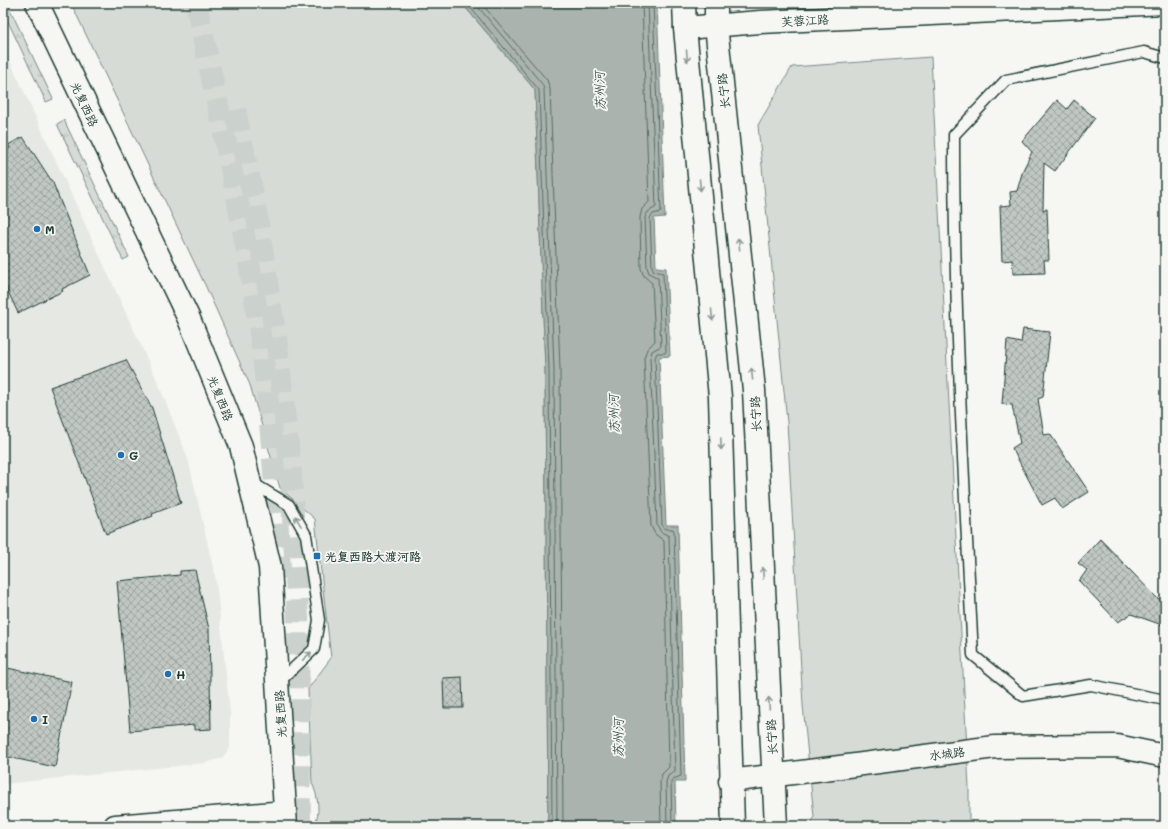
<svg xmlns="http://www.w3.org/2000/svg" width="1168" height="829" font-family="Mali,'LXGW WenKai TC',sans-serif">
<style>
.built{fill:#e6e8e4}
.grass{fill:url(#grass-tufts);stroke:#7a8c85}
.park{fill:#d6dbd6;stroke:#7a8c85}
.water{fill:#aab3ae;stroke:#72847d}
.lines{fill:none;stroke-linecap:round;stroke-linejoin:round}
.shore{stroke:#576c65;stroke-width:1}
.building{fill:url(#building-cross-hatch);stroke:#1f3d34}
.highway-tunnel{stroke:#cbd1cc;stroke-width:22;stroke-dasharray:22 11;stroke-linecap:butt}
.lane-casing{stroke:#1f3d34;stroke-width:13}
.secondary-casing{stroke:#1f3d34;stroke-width:25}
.primary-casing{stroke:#1f3d34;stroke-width:25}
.lane{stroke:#f6f6f2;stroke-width:10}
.secondary{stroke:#f6f6f2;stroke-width:22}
.primary{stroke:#f6f6f2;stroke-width:22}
.oneway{stroke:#8a9a93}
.poi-dot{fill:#1f6fb2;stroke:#f6f6f2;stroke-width:1.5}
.labels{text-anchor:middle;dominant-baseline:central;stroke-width:3.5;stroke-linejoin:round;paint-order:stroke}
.street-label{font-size:12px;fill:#1f3d34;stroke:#f6f6f2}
.poi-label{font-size:12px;font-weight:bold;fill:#1f3d34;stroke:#f6f6f2;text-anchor:start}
.water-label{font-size:13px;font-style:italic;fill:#425a52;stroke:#f6f6f2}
</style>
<defs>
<pattern id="grass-tufts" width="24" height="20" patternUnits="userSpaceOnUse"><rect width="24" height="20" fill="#d6dbd6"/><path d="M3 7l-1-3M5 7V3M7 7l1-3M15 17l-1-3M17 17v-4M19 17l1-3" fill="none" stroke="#b7bdb8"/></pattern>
<pattern id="building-cross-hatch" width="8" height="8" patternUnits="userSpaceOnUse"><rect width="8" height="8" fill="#c1c8c3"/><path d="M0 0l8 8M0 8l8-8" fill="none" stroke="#9ca49f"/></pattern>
</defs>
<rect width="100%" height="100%" fill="#f6f6f2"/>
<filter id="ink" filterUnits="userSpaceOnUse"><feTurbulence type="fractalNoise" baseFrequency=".025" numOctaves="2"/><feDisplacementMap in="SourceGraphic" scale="8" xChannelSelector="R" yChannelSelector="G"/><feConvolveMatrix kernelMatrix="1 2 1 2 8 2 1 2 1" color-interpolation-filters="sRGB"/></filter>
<g filter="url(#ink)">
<path class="built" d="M3 46 159 385 188 459 216 580 230 713V748L222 758 205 763 3 784Z"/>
<path class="grass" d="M3 3H7L53 99 46 102 3 11Z
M64 120 129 257 123 260 57 124Z"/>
<path class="park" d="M71 3H466V8L535 90 545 370 548 826H314C321 813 318 796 312 783L308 689 331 658 315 519 280 488 250 385 206 287Z
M931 57 969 788V826H811L814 817 803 705 787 422 758 125 792 67Z"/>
<path class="water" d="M466 3H657L665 217 654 218 656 267 666 268 670 356 659 357 666 525H678L685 782H675L676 826H548L545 370 535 90 466 8Z"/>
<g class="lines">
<path class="shore" d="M470 3V7L539 90 549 370 552 826
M475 3 542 84 544 89 554 370 557 826
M481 3 547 80 550 89 560 370 563 826
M642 3 649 202 642 209 640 217 641 269 644 276 652 283 655 341 647 349 644 358 651 526 655 534 664 541 669 767 662 774 660 781 661 826
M648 3 656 207 648 212 645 217 647 267 649 273 658 278 661 346 652 351 650 358 657 525 661 532 669 536 675 771 668 776 666 782 667 826
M653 3 661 212 653 214 650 218 652 267 654 271 663 273 666 351 665 353H657L655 358 662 525 665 529H673L674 531 681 776 673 779 671 782 672 826"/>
</g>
<path class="building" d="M1057 100 1067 109 1074 100 1095 118 1055 171 1044 163 1043 210 1047 209 1049 260H1044L1045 273 1013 274 1012 260 1002 261 1000 206 1011 205 1010 192 1017 191 1023 170 1032 152 1022 141Z
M23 137 53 183 90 275 62 289 63 291 18 313 3 281V151L10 148 8 145Z
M1023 329 1050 332 1043 397 1038 399 1044 435 1050 434 1089 492 1062 509 1055 498 1042 505 1012 448 1020 443 1012 405 1002 404 1007 340 1021 343Z
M126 360 152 408 181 503 152 514 153 516 106 534 50 387Z
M1100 539 1157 598 1165 601V626L1131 614 1118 622 1079 581 1087 570 1078 563Z
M195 570 209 629 211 729 194 730V725L130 731 117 581 180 575V571Z
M3 667 72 682 55 767 3 756Z
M462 677 463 708H444L443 678Z"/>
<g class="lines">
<path class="highway-tunnel" d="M196 3C220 117 247 232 262 348 272 428 277 508 281 589
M235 110 255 205 277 345 291 473 298 619 300 826"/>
<defs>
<path id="lane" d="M1165 58 1144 52 1006 80 954 135C954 308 964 482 973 655L1023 696 1091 685 1165 700
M251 482 289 505 306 535 319 620 314 649 278 683"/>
<path id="secondary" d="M37 3 189 319 241 446 270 567 286 826
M685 28 760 22 1165 3
M730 781 995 747 1117 746 1165 756
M115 826 285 812"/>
<path id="primary" d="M684 3 685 28 720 397 733 826
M716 3V25L754 390 776 826"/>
</defs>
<use href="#lane" class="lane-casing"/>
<use href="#secondary" class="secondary-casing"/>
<use href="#primary" class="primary-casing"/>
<use href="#lane" class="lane"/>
<use href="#secondary" class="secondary"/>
<use href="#primary" class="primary"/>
</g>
<defs><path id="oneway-shaft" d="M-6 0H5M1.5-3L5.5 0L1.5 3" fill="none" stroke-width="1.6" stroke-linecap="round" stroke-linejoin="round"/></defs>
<g class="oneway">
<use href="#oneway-shaft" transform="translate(687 56) rotate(85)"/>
<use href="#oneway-shaft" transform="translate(700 185) rotate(85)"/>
<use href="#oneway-shaft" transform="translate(739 244) rotate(-96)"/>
<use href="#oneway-shaft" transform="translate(712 315) rotate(85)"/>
<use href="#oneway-shaft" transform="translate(752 374) rotate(-96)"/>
<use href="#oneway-shaft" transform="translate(721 444) rotate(88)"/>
<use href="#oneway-shaft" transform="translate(298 521) rotate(-120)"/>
<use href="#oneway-shaft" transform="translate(763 573) rotate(-93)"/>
<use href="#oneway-shaft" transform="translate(307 656) rotate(-43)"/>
<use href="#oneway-shaft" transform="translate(769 703) rotate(-93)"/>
</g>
</g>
<g class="poi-dot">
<circle cx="37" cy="229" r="4"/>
<circle cx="121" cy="455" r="4"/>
<rect x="313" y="552" width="8" height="8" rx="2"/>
<circle cx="168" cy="674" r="4"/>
<circle cx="34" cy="719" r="4"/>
</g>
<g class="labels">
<g class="street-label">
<text transform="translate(805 20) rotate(-3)">芙蓉江路</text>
<text transform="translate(723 91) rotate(-96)">长宁路</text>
<text transform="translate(85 104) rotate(65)">光复西路</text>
<text transform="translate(221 398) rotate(68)">光复西路</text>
<text transform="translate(755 414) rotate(-93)">长宁路</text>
<text transform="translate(280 714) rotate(-93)">光复西路</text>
<text transform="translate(771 737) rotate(-93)">长宁路</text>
<text transform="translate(947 753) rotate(-7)">水城路</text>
</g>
<g class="poi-label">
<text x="45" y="229">M</text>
<text x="129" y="455">G</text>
<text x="325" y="556">光复西路大渡河路</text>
<text x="176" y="674">H</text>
<text x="42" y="719">I</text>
</g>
<g class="water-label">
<text transform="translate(599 91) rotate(-92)">苏州河</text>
<text transform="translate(613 414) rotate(-92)">苏州河</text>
<text transform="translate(617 738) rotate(-90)">苏州河</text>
</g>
</g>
<rect width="1168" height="829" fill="none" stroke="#f6f6f2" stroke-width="16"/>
<rect x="8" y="8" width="1152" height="813" fill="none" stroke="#1f3d34" stroke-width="1.5" filter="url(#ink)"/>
</svg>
